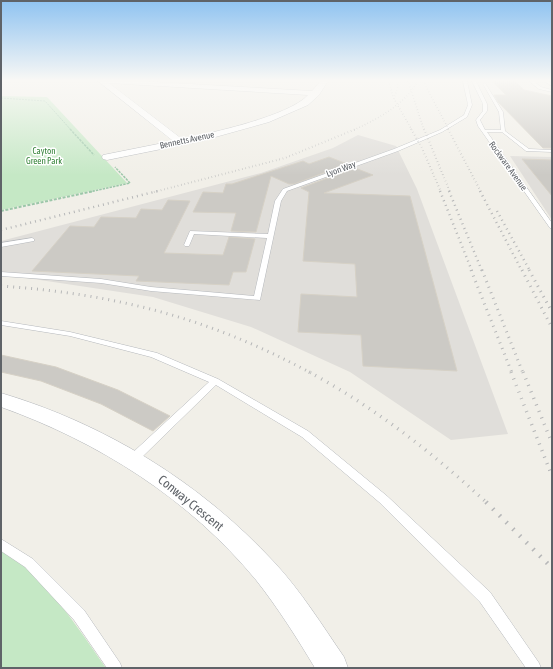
<svg xmlns="http://www.w3.org/2000/svg" width="553" height="669" font-family="'Asap Condensed',sans-serif">
<style>
.industrial{fill:#e0deda}
.green{fill:#c5e8c5}
.building{fill:#cccac5;stroke:#d6d1c6}
.lines{fill:none;stroke-linecap:round;stroke-linejoin:round}
.service-casing{stroke:#b5b8bc;stroke-width:1}
.minor-casing{stroke:#b5b8bc;stroke-width:1}
.path-far2{stroke:#9cc7a9;stroke-width:1;stroke-dasharray:2 1;stroke-linecap:butt}
.path-far1{stroke:#9cc7a9;stroke-width:1.5;stroke-dasharray:2.5 1;stroke-linecap:butt}
.path{stroke:#9cc7a9;stroke-width:2;stroke-dasharray:3 1.5;stroke-linecap:butt}
.service{fill:#fff;fill-rule:evenodd}
.minor{fill:#fff;fill-rule:evenodd}
.rail-far5{stroke:#b6b7b8;stroke-width:1.5;stroke-dasharray:0.5 2.5;stroke-linecap:butt}
.rail-far4{stroke:#b6b7b8;stroke-width:2;stroke-dasharray:0.5 3;stroke-linecap:butt}
.rail-far3{stroke:#b6b7b8;stroke-width:2.5;stroke-dasharray:1 4;stroke-linecap:butt}
.rail-far2{stroke:#b6b7b8;stroke-width:3;stroke-dasharray:1 5;stroke-linecap:butt}
.rail-far1{stroke:#b6b7b8;stroke-width:3.5;stroke-dasharray:1 6;stroke-linecap:butt}
.rail{stroke:#b6b7b8;stroke-width:4.5;stroke-dasharray:1.5 8;stroke-linecap:butt}
.labels{text-anchor:middle;dominant-baseline:central;stroke-width:3;stroke-linejoin:round;paint-order:stroke}
.far-street-label{font-size:9px;fill:#5f6368;stroke:#fff}
.far-park-label{font-size:9px;fill:#348238;stroke:#fff}
.near-street-label{font-size:13px;fill:#5f6368;stroke:#fff}
</style>
<rect width="100%" height="100%" fill="#f1efe8"/>
<path class="industrial" d="M358 135 396 146 417 189 508 434 451 440 350 372 251 327 153 297 20 277H1V241L261 173 333 148Z
M510 156 552 157V220Z"/>
<path class="green" d="M1 96 47 97 127 183 1 210Z
M1 549C46 578 76 625 106 668H1Z"/>
<path class="building" d="M492 81H515L524 90 552 96V148H543L498 102 494 95H506Z
M329 157 347 164 294 184H289L271 176 256 232 231 231 236 213 193 212 203 192 223 193 226 184H232L303 161 309 164Z
M522 159 552 160V196Z
M355 168 373 175 324 193 410 196 457 371 363 366 361 335 298 332 301 294 357 297 355 264 303 261 309 192 301 188Z
M168 200 190 201 164 253 223 255 229 237 255 239 246 272H233L229 285 136 281 139 276 32 271 70 226 94 227 101 217 136 218 141 209 162 210Z
M1 355 56 367 118 390 170 416 153 431 101 404 41 381 1 372Z"/>
<g class="lines">
<defs>
<path id="service" d="M463 81H467L472 105 467 117 442 132 398 151 287 191 281 201 260 300 151 291 101 283 1 276V272L101 279 151 287 254 296 267 238 194 234 189 246H185L184 245 190 231 268 234 275 201 283 189 394 149 440 130 464 115 468 105Z
M472 81H476L487 104V111L480 120 485 130H501L499 112 483 84 485 83 503 112 505 131 529 149 552 150V152L526 151 502 132H487L552 223V229L550 228 478 126 476 120 483 111V104Z
M529 81H533L541 87 552 90V92L539 89Z
M544 81H548L552 84V86Z
M32 238 34 239V241L1 247V243Z
M1 321 70 332 157 353 218 379 308 431 387 496 490 592 539 663 541 668H526L480 602 379 502 302 437 216 385 137 462 133 463 129 462 128 459 129 456 209 382 151 357 70 336 1 325Z
M1 539 33 559 84 610 120 663 122 668H107L74 620 25 567 1 551Z"/>
<path id="minor" d="M98 81H138L312 91 321 81H328L319 95 308 105 269 122 201 141 107 160 103 159 102 157 103 155 173 141ZM109 83 308 95C289 116 212 133 182 139Z
M1 393C105 424 200 482 274 562 301 591 322 625 344 657L348 668H315C297 638 278 608 256 580 189 499 99 442 1 407Z"/>
</defs>
<use href="#service" class="service-casing"/>
<use href="#minor" class="minor-casing"/>
<path class="path-far2" d="M1 98 45 101 71 130"/>
<path class="path-far1" d="M70 129 94 155
M89 192 130 183 115 167"/>
<path class="path" d="M1 211 94 191"/>
<use href="#service" class="service"/>
<use href="#minor" class="minor"/>
<path class="rail-far5" d="M389 81 393 97 412 130
M408 81 424 130
M423 81 449 130
M394 99 398 86 397 81
M354 130C379 118 404 105 418 81"/>
<path class="rail-far4" d="M411 129 422 148 441 192
M424 129 450 192
M448 129 481 192
M154 192 285 158 356 129"/>
<path class="rail-far3" d="M440 191 472 271
M449 191 482 271
M480 191 522 271
M497 211 530 271
M1 230 158 191"/>
<path class="rail-far2" d="M471 270 512 373
M482 270 523 373
M522 270 552 328
M529 270 552 312
M1 286C116 294 209 318 311 373"/>
<path class="rail-far1" d="M309 372C374 407 433 453 487 503
M511 372 552 476
M523 372 552 443"/>
<path class="rail" d="M486 502 552 568"/>
</g>
<linearGradient id="sky" x2="0" y2="1"><stop stop-color="#8fc3f1"/><stop offset="0.46" stop-color="#f9f8f5"/><stop offset="1" stop-color="#f9f8f5" stop-opacity="0"/></linearGradient>
<rect width="553" height="175" fill="url(#sky)"/>
<g class="labels">
<g class="far-street-label">
<text transform="translate(187 140) rotate(-12)">Bennetts Avenue</text>
<text transform="translate(508 166) rotate(54)">Rockware Avenue</text>
<text transform="translate(341 169) rotate(-20)">Lyon Way</text>
</g>
<g class="far-park-label">
<text x="44" y="151">Cayton<tspan x="44" dy="10">Green Park</tspan></text>
</g>
<g class="near-street-label">
<text transform="translate(191 503) rotate(39)">Conway Crescent</text>
</g>
</g>
<rect width="553" height="669" fill="none" stroke="#5f6368" stroke-width="4"/>
</svg>
